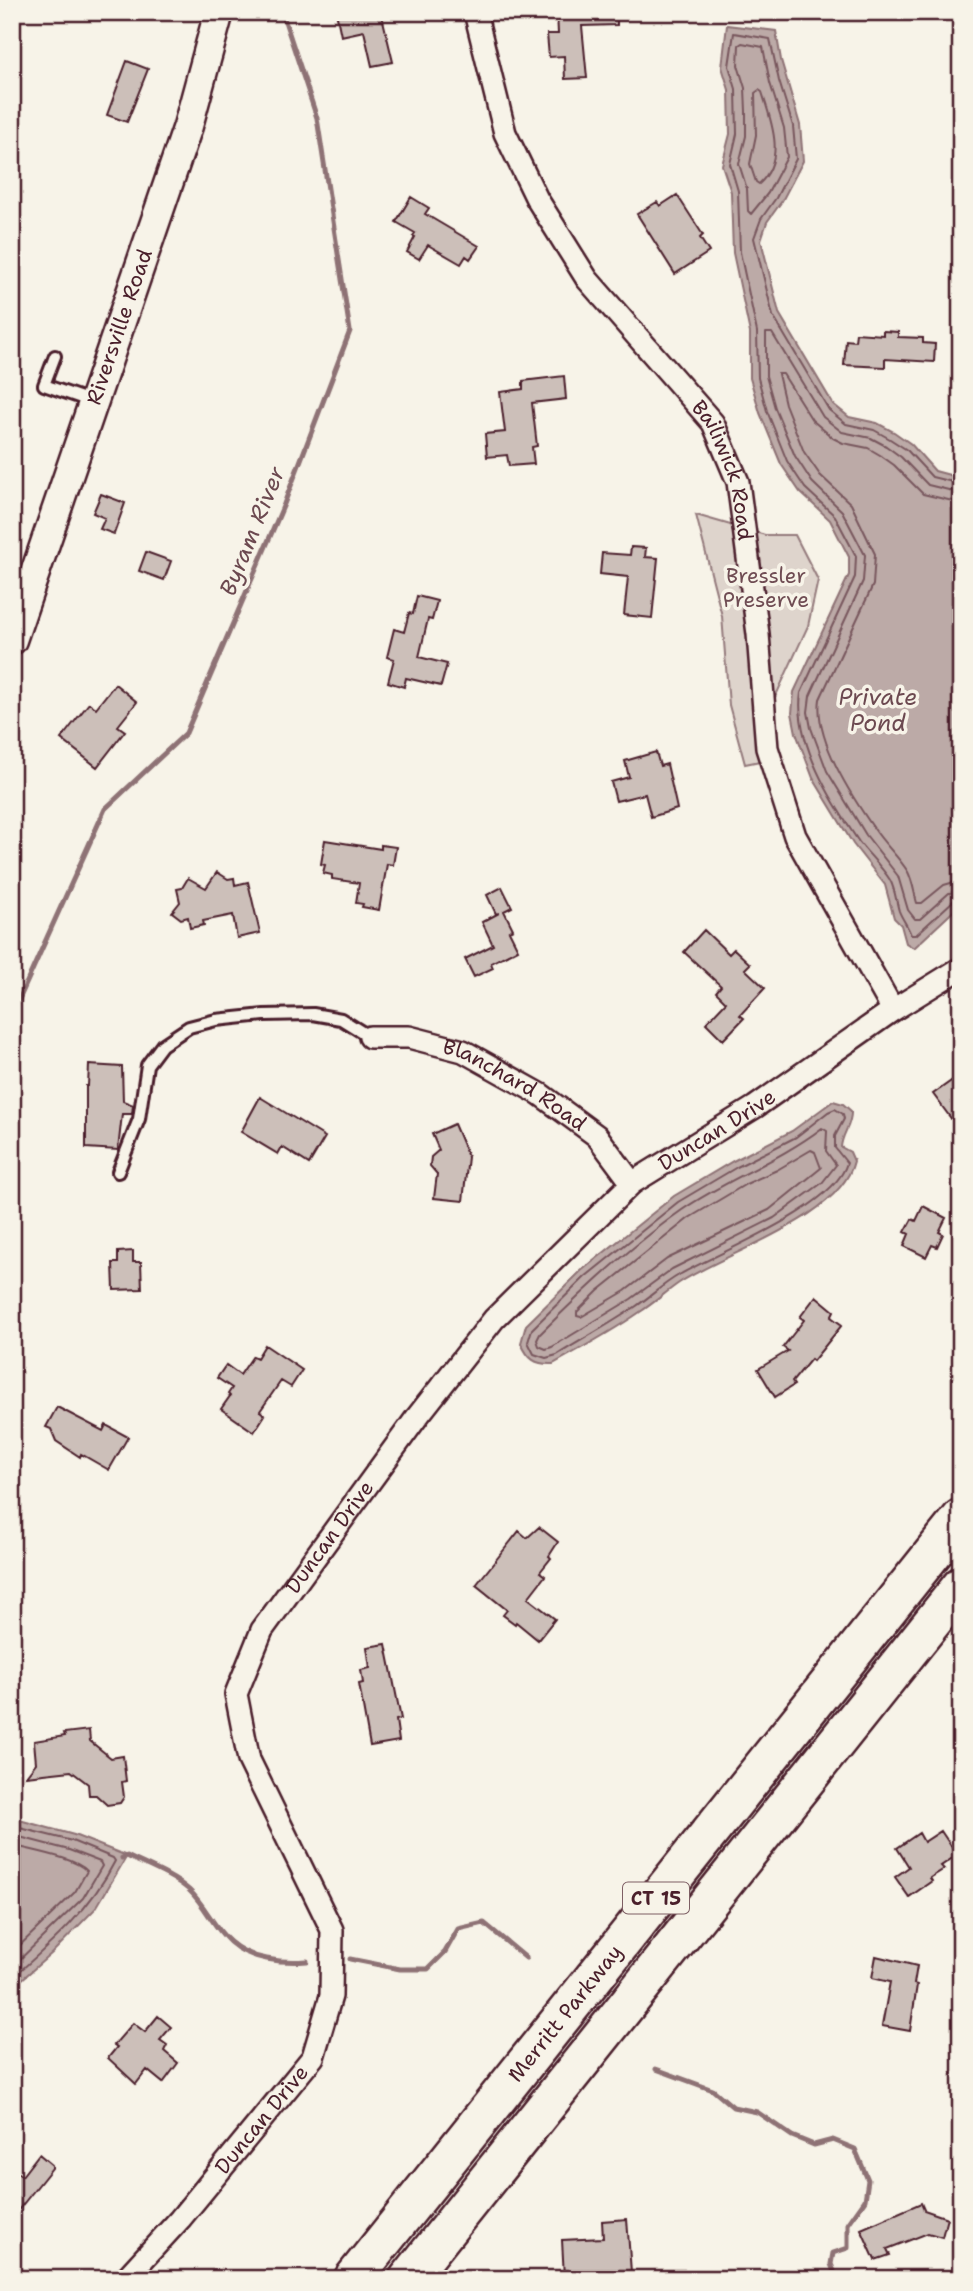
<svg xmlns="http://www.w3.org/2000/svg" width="973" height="2291" font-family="'Shantell Sans',sans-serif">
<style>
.green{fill:#ded4cc;stroke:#947a7c;stroke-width:2}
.water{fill:#bcaaa7;stroke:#8e7275;stroke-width:2}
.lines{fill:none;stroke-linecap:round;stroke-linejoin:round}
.shore{stroke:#78575d;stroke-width:2}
.stream{stroke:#8e7275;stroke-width:5}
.building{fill:#ccbfb9;stroke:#4a1f2b;stroke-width:2}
.lane-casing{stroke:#4a1f2b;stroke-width:16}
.street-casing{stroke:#4a1f2b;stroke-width:26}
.secondary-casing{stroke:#4a1f2b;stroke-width:33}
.highway-casing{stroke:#4a1f2b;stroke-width:42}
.lane{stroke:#f7f3e8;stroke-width:10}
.street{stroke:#f7f3e8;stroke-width:21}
.secondary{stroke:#f7f3e8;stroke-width:28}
.highway{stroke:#f7f3e8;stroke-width:37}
.labels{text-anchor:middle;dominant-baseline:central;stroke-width:7;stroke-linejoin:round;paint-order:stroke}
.shield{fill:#f7f3e8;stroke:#7e5f64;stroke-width:2}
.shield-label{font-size:19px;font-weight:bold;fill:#4a1f2b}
.street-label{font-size:21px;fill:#4a1f2b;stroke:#f7f3e8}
.park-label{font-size:21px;fill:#6f4c53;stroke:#f7f3e8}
.water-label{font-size:23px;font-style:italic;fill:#6c4950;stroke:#f7f3e8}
</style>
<rect width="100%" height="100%" fill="#f7f3e8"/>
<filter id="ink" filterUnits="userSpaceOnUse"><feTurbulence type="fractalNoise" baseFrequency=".0143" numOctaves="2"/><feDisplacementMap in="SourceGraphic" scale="14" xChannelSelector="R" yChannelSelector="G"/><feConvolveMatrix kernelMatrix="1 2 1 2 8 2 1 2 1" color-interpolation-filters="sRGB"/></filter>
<g filter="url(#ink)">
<path class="green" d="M696 515 765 535H795L818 580 808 626 766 717 775 758 745 764 729 705 722 616Z"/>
<path class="water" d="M727 25 776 31 781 60 800 125 803 161 782 201 767 222 761 240 779 313 833 404 849 417 877 423 894 432 911 444 935 471 961 478V904L914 948 906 943 901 925 894 918 885 885 853 844 813 778 796 733 792 713 794 692 849 575V557L830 520 800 492 781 464 760 413 750 378V333L733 253 731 192 722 165 730 134 729 90 722 67Z
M833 1101 843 1104 851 1111C852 1125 842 1133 841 1147L850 1152 854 1161C841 1218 724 1253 679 1283 666 1292 654 1303 640 1312 613 1331 582 1348 553 1364 535 1365 528 1359 521 1343L526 1325 581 1271 674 1196 733 1161 792 1131Z
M12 1818 74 1835 127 1856 96 1908 52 1953 12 1988Z"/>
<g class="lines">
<path class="shore" d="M742 43 763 47 770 83 784 128 787 157 768 193 751 214 748 211 747 189 739 164 746 136V111L745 88 738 65 739 45Z
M759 90 762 92C772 123 786 159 759 184L756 182 750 164 756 135 755 93Z
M961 484 932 477 907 450 890 439 874 430 846 424 829 410 773 316 754 238 761 219 776 198 796 159 793 126 779 81 770 39 734 33 729 66 736 89 737 134 730 164 738 191 740 252 757 332 758 378 767 411 787 461 805 488 835 516 856 556 855 577 801 693C794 742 832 802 859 842 869 855 881 866 890 880 895 889 896 901 899 911 902 919 908 926 911 935H916L953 901 961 899
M961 493 928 485 901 457 886 446 871 438 842 432 823 417 772 333H766V376L775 408 795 456 812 482 842 511 865 555 863 581 810 696 808 712 811 728 827 771 866 835 898 876 908 910 915 919H920L949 893 961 891
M961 503 923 494 894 465 880 455 868 448 843 443 833 438 812 420 783 374H778L785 404 804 452 820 475 851 504 875 554 873 585 820 699C814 739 852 797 875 830 885 845 899 857 908 872 913 882 914 893 917 903H922L944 885 961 880
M835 1109 843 1114 844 1119 835 1136V1148L847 1163C834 1208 719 1252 679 1275 663 1284 650 1297 635 1307 610 1324 583 1339 557 1355L546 1358 534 1354 528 1342 532 1329 585 1277 678 1202 737 1167 796 1137 828 1112Z
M822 1128 827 1131 826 1151 836 1165 822 1183 774 1218 672 1269 631 1299 552 1347 546 1349 539 1346 537 1340 540 1334C584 1290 631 1246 682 1210 727 1179 779 1161 822 1128Z
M811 1150 815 1152 821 1168 769 1210 667 1259 625 1291 581 1317 577 1316V1312L598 1291 689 1218 746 1184 777 1170Z
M12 1826 72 1841 113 1858 115 1861C91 1909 52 1943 12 1978
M12 1835 69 1850 100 1862 102 1866 83 1898 12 1967
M12 1845C32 1851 74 1857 87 1871L75 1892 12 1953"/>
<path class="stream" d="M12 1015 105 809 186 733 284 504 350 331 317 118 282 12
M122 1858 127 1856C147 1866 172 1875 189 1890 205 1905 214 1928 230 1942 250 1960 282 1963 307 1961
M350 1959 400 1969H428L445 1952 458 1929 484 1923 526 1958
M656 2069 713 2090 733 2107 757 2112 792 2136 814 2145 833 2140 855 2149 868 2180 865 2200 848 2224V2248L833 2253 831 2264 837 2279
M954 2279 961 2273"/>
</g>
<path class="building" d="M336 12H381L393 62 372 66 364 31 341 36Z
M557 12H617V25L582 26 587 78 565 79 564 56 549 57 547 34H558Z
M127 61 148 69 127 122 107 115Z
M677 195 703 235 700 238 709 252 675 274 637 214 657 202 660 206Z
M411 197 429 208 425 214 479 246 470 259 466 256 461 264 428 245 419 259 407 252 415 237 413 236 415 233 396 222Z
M883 331 898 332V337L923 338V343L935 344 934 362 885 359V367L844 365 846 340 855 341 856 333 883 335Z
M564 376 566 399 532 403 537 446 532 447 534 464 509 466 507 455 487 457 485 434 505 432 500 392 523 389V381Z
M101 494 125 503 114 534 100 529 105 518 93 513Z
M631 547 646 548 645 557 658 558 652 618 624 615 628 577 600 574 602 553 630 555Z
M146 552 171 561 164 580 139 571Z
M417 596 437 601 432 620 428 619 419 657 447 664 441 686 406 678 404 687 388 682 394 659 387 657 394 629 404 632 409 613 413 614Z
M115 684 137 702 118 726 125 731 97 767 61 739 89 703 96 708Z
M656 752 660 766 667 764 677 809 651 817 645 794 616 801 611 782 629 777 625 761Z
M325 840 381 849V845L396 847 393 865 387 864 379 910 362 907 363 904 356 903 359 883 332 879V875L323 873 325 865 321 864Z
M217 872 228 879 234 878 235 885 248 882 260 933 237 938 233 915 203 921 204 925 190 928 188 917 181 919 172 912 180 902 177 889 182 888 188 878 206 888Z
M502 887 512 907 504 911 513 929 509 931 518 949 491 963 493 968 474 977 465 959 493 945 482 922 499 913 496 914 487 895Z
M704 930 729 954 734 949 750 964 745 969 765 988 740 1015 744 1018 723 1040 706 1023 726 1002 716 992 721 986 684 952Z
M89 1065 122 1067 123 1101 133 1105 132 1114H122L118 1150 86 1148V1086H88Z
M961 1074V1132L933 1094Z
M260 1097 325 1137 309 1164 282 1147 278 1154 241 1132Z
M454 1124 468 1157 463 1201 434 1198 437 1174 430 1166 431 1157 439 1150 432 1134Z
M923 1206 946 1218 939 1232 943 1234 937 1247 932 1245 926 1257 904 1246 909 1234 905 1232 912 1219 916 1221Z
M133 1251V1262H141L142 1289 114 1290 113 1263H118V1252Z
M816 1296 834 1311 831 1317 842 1325 813 1361 811 1359 792 1382 794 1385 775 1397 758 1369 788 1351 783 1347 804 1320 800 1317Z
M265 1345 302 1370 291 1387 281 1381 260 1411 265 1415 254 1432 221 1409 230 1396 228 1394 232 1388 217 1378 226 1365 240 1375 253 1356 257 1358Z
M57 1407 103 1431 106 1425 128 1437 109 1470 81 1454 80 1457 56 1441 51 1429 46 1427Z
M539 1527 558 1542 549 1556 551 1558 540 1572 545 1576 528 1598 555 1619 538 1640 516 1622 515 1624 503 1615 507 1610 476 1585 519 1531 527 1538Z
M386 1644 401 1719 396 1720 399 1741 370 1746 359 1684 363 1683 361 1670 370 1668 367 1647Z
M89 1730 90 1741 111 1758 123 1756 126 1781 122 1782 124 1797 120 1803 107 1805 96 1795H89L88 1784 71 1771 26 1776 36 1763 34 1741 65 1736 64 1733Z
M941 1831 957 1855 941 1866 944 1869 930 1878 932 1881 909 1897 895 1877 909 1867 897 1848 919 1833 924 1842Z
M876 1956 917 1966 914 1984 917 1985 910 2031 882 2026 890 1982 872 1978Z
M158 2016 171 2027 160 2040 167 2045 164 2051 178 2063 163 2083 147 2070 136 2084 108 2058 117 2047 114 2045 133 2023 145 2032Z
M39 2154 52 2165V2168L12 2218V2169L22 2176Z
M921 2203 924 2210 947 2218 942 2237 928 2233 887 2249 890 2255 875 2260 861 2229Z
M627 2219 631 2272 616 2273V2278L601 2279V2275L564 2277 562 2240 603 2238 602 2221Z"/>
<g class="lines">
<defs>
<path id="lane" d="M55 356 44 385 93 402
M118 1172 139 1119 147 1065 162 1045 189 1027 216 1020 264 1015 313 1014 341 1019 370 1037"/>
<g id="street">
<path id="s1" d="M475 12 505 133 537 199 587 279 713 423 738 482 758 634 767 748 795 836 893 1010"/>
<path id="s2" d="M370 1037H409L463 1051 540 1094 597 1136 632 1183"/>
<path id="s3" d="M125 2279 180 2219 313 2057 331 1996 332 1930 249 1760 236 1694 262 1630 417 1417 494 1319 632 1183 755 1107 893 1010 961 968"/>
</g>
<g id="secondary">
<path id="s4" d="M12 640 188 126 219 12"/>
</g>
<g id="highway">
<path id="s5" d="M353 2279 961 1518"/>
<path d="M408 2279 961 1586"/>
</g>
</defs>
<use href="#lane" class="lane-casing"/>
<use href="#street" class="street-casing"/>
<use href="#secondary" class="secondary-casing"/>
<use href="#highway" class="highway-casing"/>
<use href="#lane" class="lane"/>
<use href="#street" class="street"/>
<use href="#secondary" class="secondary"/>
<use href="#highway" class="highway"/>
</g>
</g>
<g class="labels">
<rect class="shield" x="623" y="1882.5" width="66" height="31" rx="5"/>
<g class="shield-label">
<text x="656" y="1898">CT 15</text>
</g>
<g class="street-label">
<text stroke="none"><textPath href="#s4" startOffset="331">Riversville Road</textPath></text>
<text stroke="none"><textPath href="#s1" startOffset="532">Bailiwick Road</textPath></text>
<text stroke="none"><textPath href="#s2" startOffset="156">Blanchard Road</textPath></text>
<text stroke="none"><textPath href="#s3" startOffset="1428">Duncan Drive</textPath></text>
<text stroke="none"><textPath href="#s3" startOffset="861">Duncan Drive</textPath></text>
<text stroke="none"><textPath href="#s5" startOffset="340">Merritt Parkway</textPath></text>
<text stroke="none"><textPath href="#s3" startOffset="210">Duncan Drive</textPath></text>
</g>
<g class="park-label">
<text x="766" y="576">Bressler<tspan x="766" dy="24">Preserve</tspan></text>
</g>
<g class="water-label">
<text transform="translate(252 531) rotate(-68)">Byram River</text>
<text x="878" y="697">Private<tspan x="878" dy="26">Pond</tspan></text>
</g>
</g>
<rect width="973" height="2291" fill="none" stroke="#f7f3e8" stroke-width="42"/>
<rect x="21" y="21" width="931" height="2249" fill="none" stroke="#4a1f2b" stroke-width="2.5" filter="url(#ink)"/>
</svg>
